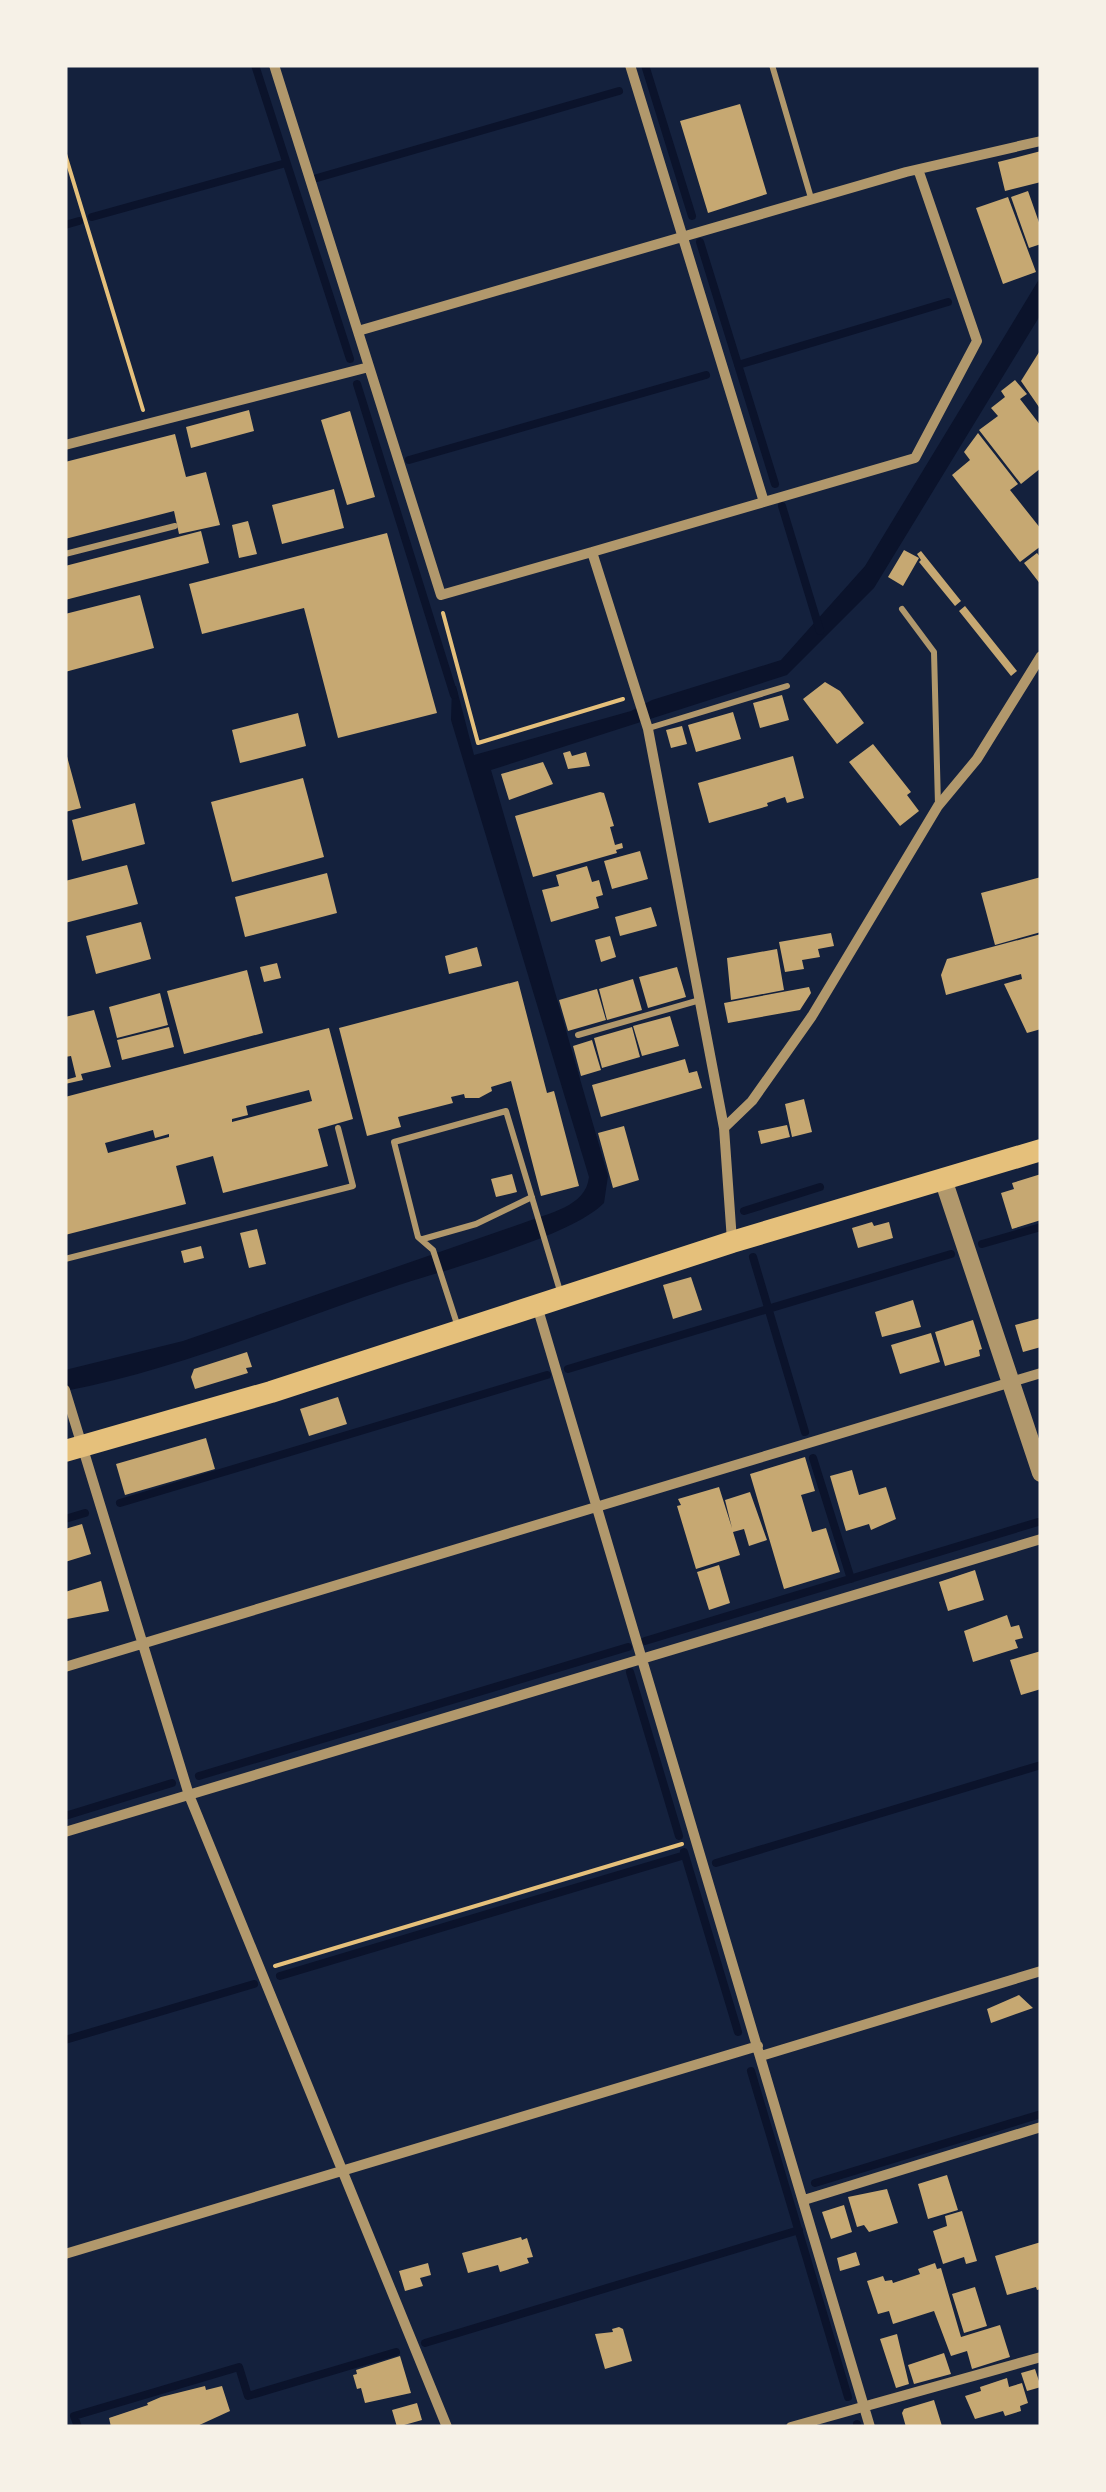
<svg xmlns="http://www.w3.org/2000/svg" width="1106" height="2492" font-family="'Sofia Sans Condensed',sans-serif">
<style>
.water{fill:#0b132b}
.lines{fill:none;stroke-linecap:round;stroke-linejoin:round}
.stream{stroke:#0b132b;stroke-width:8}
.building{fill:#c6a872;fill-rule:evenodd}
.path{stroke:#e5c07b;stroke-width:4}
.service{stroke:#b1986c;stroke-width:6}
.minor{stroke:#b1986c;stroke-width:10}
.tertiary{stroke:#b1986c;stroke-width:18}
.primary{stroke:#e5c07b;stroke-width:22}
</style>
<rect width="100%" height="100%" fill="#14213d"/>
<path class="water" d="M1041 276V314L874 588 787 675 491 770 608 1176 604 1203C572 1236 448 1269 399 1285 288 1322 180 1369 65 1391V1370L183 1341 523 1223C548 1213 586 1207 589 1177L451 720 452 687 456 686 474 755 631 711 652 700 781 660 865 566Z"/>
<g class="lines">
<path class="stream" d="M255 65 350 359
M645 65 692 216
M317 178 619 91
M92 217 286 163
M65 225 79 221
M700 242 775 484
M738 365 948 302
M357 384 454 695
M409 460 706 375
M782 506 820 631
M744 1211 820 1187
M982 1244 1041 1227
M753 1257 805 1432
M568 1369 951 1254
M813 1458 851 1579
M120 1503 547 1375
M65 1519 85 1513
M645 1641 1038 1522
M630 1672 679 1836
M199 1776 628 1647
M65 1816 172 1783
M684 1852 738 2032
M716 1863 1041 1765
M280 1976 685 1855
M65 2040 254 1984
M751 2071 848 2397
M815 2183 1041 2114
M425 2343 799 2230
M857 2424 858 2427
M78 2427 74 2416 239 2367 248 2396 396 2352"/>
</g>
<path class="building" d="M740 104 767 194 708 213 680 121Z
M1041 151V182L1005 191 998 162Z
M1028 191 1041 228V244L1029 248 1011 197Z
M1008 197 1036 272 1003 284 976 208Z
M1041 349V410L1021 381Z
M1015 380 1027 394 1020 399 1041 426V468L1021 484 979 430 998 416 991 408 1005 397 1001 391Z
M249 410 254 431 191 448 186 427Z
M350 411 375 497 347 505 321 420Z
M978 433 1018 484 1010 490 1041 529V546L1020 562 952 475 970 460 964 452Z
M175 434 186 477 206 472 220 525 179 534 174 511 65 539V462Z
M334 489 344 528 282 544 272 505Z
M248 521 257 554 239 558 232 525Z
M201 531 209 563 65 600V566Z
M387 533 437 713 338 738 304 608 202 634 189 584Z
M904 550 919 558 903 586 888 577Z
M921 551 961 601 955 606 919 562 921 560 917 554Z
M1037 553 1041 558V585L1024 563Z
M140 595 154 648 65 672V614Z
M965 606 1017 671 1011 676 959 611Z
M825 682 840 691 864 723 837 744 803 699Z
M782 695 789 720 760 728 753 703Z
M733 712 741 739 696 752 688 725Z
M298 713 306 746 240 763 232 730Z
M682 726 687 744 671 748 666 730Z
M873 744 911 792 907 795 919 811 900 826 849 762Z
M65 749 81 808 65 812Z
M570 751 572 756 586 752 590 766 568 769 563 753Z
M793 756 804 798 787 803 785 797 767 803 768 806 709 823 698 783Z
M543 762 553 784 509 800 501 774Z
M303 778 324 857 232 882 211 802Z
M600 792 604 793 614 826 610 827 615 845 622 843 623 848 616 850 617 853 533 877 515 816Z
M135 803 145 844 82 861 72 820Z
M640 851 648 879 612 889 604 861Z
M127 865 138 904 65 923V881Z
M587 866 592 882 599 880 603 895 596 897 599 908 551 922 542 890 559 886 556 875Z
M327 873 337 913 245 937 235 897Z
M1041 877V932L995 945 981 893Z
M651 907 657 926 620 936 615 917Z
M141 922 151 959 96 974 86 936Z
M831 933 834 946 818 949 820 957 802 960 804 969 785 972 779 942Z
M1041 934V1029L1027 1033 1004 984 1022 979 1021 974 946 995 941 975 947 959Z
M610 936 616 957 601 962 595 940Z
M477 947 482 966 449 974 445 956Z
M777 949 784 990 731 1000 727 958Z
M277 963 281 978 264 982 260 967Z
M677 967 686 997 648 1008 639 977Z
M247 970 263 1033 184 1054 167 991Z
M633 979 642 1010 607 1020 599 989Z
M518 981 547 1093 554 1091 579 1186 541 1196 511 1081 491 1087 492 1091 479 1098H465L464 1094 451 1097 453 1103 398 1117 401 1127 367 1136 339 1028Z
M809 987 811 993 800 1010 728 1023 724 1003Z
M597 989 606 1020 568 1031 559 1000Z
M160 993 168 1025 117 1038 109 1007Z
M94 1010 111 1067 81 1074 83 1080 65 1084V1080L76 1077 71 1056 65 1057V1017Z
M670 1016 679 1046 642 1056 633 1026Z
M169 1027 174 1047 122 1060 117 1040Z
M632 1027 640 1057 602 1068 594 1038Z
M329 1028 353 1119 318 1129 328 1166 223 1193 213 1156 176 1166 186 1204 65 1235V1097ZM309 1090 312 1101 232 1122V1119L248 1115 246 1106ZM153 1130 155 1138 169 1134V1137L108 1153 105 1143Z
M592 1040 601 1070 581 1076 573 1046Z
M685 1059 689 1073 697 1071 702 1088 601 1117 592 1085Z
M804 1099 812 1132 792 1137 785 1104Z
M787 1125 790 1137 761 1144 758 1131Z
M624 1126 639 1180 613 1188 598 1133Z
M512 1174 517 1192 496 1197 491 1179Z
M1041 1174V1220L1012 1229 1001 1193 1014 1189 1012 1183Z
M872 1222 874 1226 889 1222 893 1238 858 1248 852 1228Z
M257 1229 266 1264 249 1268 240 1233Z
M201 1246 204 1258 184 1263 181 1251Z
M691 1277 702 1310 673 1319 663 1285Z
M913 1300 921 1327 882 1337 875 1312Z
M1041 1318V1347L1023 1352 1015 1325Z
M973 1320 982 1349 979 1350 980 1356 945 1366 935 1332Z
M931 1333 940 1362 900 1374 891 1345Z
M247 1352 252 1367 246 1368 248 1373 195 1389 191 1377 194 1369Z
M338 1397 347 1424 309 1436 300 1409Z
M206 1438 215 1469 125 1495 116 1464Z
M805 1457 815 1491 801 1495 802 1498 812 1532 826 1528 840 1572 784 1589 750 1474Z
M852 1470 859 1495 886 1487 896 1519 871 1530 869 1524 846 1531 830 1476Z
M719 1487 732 1528 725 1500 750 1492 767 1540 749 1546 744 1529 733 1532 740 1555 696 1569 677 1506 681 1505 678 1499Z
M82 1524 91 1554 65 1562V1529Z
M719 1565 730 1603 709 1610 697 1572Z
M975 1570 984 1600 948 1611 939 1582Z
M101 1581 109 1611 67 1619 65 1592Z
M1007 1615 1011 1627 1019 1625 1023 1638 1015 1640 1018 1648 973 1662 964 1631Z
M1041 1651V1689L1021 1695 1010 1660Z
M1019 1995 1033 2008 991 2023 987 2009Z
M947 2175 958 2210 928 2219 918 2184Z
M887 2189 898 2223 869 2232 864 2225 857 2227 848 2197Z
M844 2205 852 2232 831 2239 822 2212Z
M962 2211 977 2261 966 2264 964 2257 943 2264 933 2231 947 2226 945 2216Z
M521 2237 522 2240 527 2238 533 2257 527 2258 529 2263 500 2272 498 2265 468 2273 462 2253Z
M1041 2242V2289L1037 2290 1036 2287 1007 2295 995 2256Z
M856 2252 860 2265 840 2271 837 2258Z
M428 2263 431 2275 420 2278 423 2286 405 2291 399 2271Z
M935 2263 937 2269 941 2268 961 2337 1000 2325 1010 2357 972 2369 967 2351 951 2356 934 2311 893 2324 889 2311 878 2314 867 2281 883 2276 885 2281 892 2280 893 2283 920 2274 918 2269Z
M975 2287 987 2326 964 2333 952 2294Z
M619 2327 623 2329 632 2361 605 2369 595 2334 613 2332 612 2329Z
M897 2334 909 2384 896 2388 880 2339Z
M944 2353 951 2374 914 2384 908 2365Z
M400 2356 411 2393 365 2403 361 2388 357 2389 353 2375 357 2374 356 2370Z
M1035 2369 1041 2387 1027 2391 1021 2373Z
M1007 2378 1009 2387 1022 2383 1028 2403 1020 2406 1021 2411 1005 2416 1003 2411 975 2419 965 2396 981 2391 980 2387Z
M205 2386 206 2390 222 2386 230 2411 195 2427H111L109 2418 148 2405 147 2403 161 2397Z
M934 2400 942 2426 906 2427 902 2413 904 2409Z
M417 2403 422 2420 397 2427 392 2410Z"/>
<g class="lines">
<path class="path" d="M65 154 143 410
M443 613 478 743 623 699
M275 1966 682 1844"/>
<path class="service" d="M772 65 811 198
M65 554 175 526
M902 609 934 652 938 805
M649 728 787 686
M578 1035 700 1000
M423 1239 476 1224 532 1197
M65 1259 353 1186 338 1128
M458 1327 433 1250 418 1237 394 1142 506 1111 560 1291"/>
<path class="minor" d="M274 65 441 595 592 552 648 729 724 1128
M358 331 906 172 1041 141
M65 445 369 367
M764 502 915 458 977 341 919 172
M592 552 764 502 630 65
M732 1241 724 1128 752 1101 812 1016 938 806 977 759 1041 656
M537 1306 870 2427
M65 1390 189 1795 447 2427
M65 1667 1041 1373
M65 1832 1041 1539
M761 2056 1041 1971
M804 2200 1041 2127
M65 2254 758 2046
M791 2427 1041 2357"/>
<path class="tertiary" d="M943 1179 1041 1473"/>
<path class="primary" d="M65 1451 271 1392 732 1242 1041 1150"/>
</g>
<rect width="1106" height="2492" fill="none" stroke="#f6f1e7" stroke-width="135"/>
</svg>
